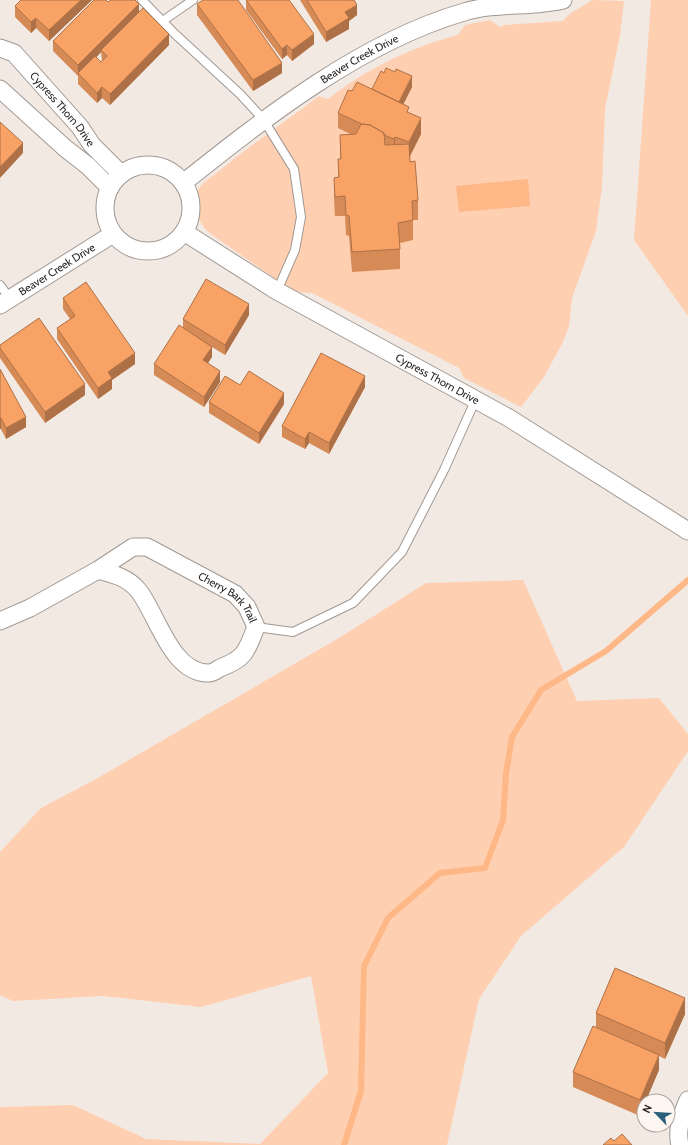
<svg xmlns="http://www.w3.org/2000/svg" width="688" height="1145" font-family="Cabin,sans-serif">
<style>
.green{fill:#fecfb1}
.water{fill:#feb888}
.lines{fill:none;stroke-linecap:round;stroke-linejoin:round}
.stream{stroke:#feb888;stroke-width:6}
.lane-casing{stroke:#a19892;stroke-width:10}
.street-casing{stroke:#a19892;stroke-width:19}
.lane{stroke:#fff;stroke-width:8}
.street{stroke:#fff;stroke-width:17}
.wall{fill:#d68b57;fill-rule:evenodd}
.shaded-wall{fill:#ae7147}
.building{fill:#f9a265;stroke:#ae7147}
.labels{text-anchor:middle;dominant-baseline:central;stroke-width:3.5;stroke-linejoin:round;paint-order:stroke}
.street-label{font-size:11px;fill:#2c2826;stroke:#fef6f1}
</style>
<rect width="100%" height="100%" fill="#f3e9e3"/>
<path class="green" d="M592 0 624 1 620 35 605 109 602 187 596 231 572 298 569 326 562 344 544 377 521 407 464 378 459 368 312 293 294 292 208 232C198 221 190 205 198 190 202 183 211 177 218 172 250 145 285 122 319 96L328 99C366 69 412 47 458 35L465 25 490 20 500 27 505 25 563 21C570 11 582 8 592 0Z
M651 0H688V316L634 240Z
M523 580 577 701 659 698 688 734V751L624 847 521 936 479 999 447 1145H0V1107L73 1105 146 1139 260 1144 328 1073 311 976 201 1007 104 996 13 1001 0 995V852L41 808 96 779 339 638 426 583Z"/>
<path class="water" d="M528 179 530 206 459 212 456 186Z"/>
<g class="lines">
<path class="stream" d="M344 1145 361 1091 364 966 388 918 440 873 485 868 503 820 506 774 512 737 541 690 606 651 688 580"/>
<defs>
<path id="lane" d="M142 0 175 34 240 94 263 119 294 169 301 217 295 250 277 291
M164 20 193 0
M0 285 10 299
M256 627 293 632 353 603 402 552 444 470 475 401"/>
<g id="street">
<path id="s1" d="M0 48 14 53 80 127 92 145 121 174"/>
<path d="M0 89 65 148 88 166 110 188"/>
<circle cx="148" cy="208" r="43"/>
<path id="s2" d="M183 183C266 117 361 42 464 12 497 2 531 8 563 0"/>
<path id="s3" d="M184 232 277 291 509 418 688 531"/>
<path id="s4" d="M0 305 113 234"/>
<path id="s5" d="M0 621 30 608 98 570 133 547H147L235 594 247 607 256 627C246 652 246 658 220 668 217 670 212 673 209 673 171 674 157 613 138 590 127 577 113 574 98 570"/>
<path d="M680 1145C676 1129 682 1114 688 1100"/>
</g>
</defs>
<use href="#lane" class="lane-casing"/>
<use href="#street" class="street-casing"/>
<use href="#lane" class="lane"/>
<use href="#street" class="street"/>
</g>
<path class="wall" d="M92 0 49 41 36 28 31 33 15 17V6Z
M246 0 314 44 292 61 287 55 282 59 246 10Z
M300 0H354L357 15 349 21V29L326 42Z
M108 2 139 13 169 45 110 105 102 98 97 103 78 84V76L53 51V41ZM101 52 102 61 101 62 96 58Z
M197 4 282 73 253 91 197 15Z
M412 87 403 104 409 113 421 134 409 158 410 162 418 200V220H413V240L400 243V269L352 272 349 236 346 235 345 216H335L334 198V178L338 177V159H340V135L350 134 338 128V113L352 91 372 89Z
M63 298 135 364 112 380V389L98 399 57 339V328L70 319 63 309Z
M249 315 225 355 212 347V357L208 363 220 382 204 407 154 375V364L183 327V319Z
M0 345 85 395 45 423 0 358Z
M0 369 26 427 6 439 1 429Z
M240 385 284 404 259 444 209 413V402Z
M365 387 329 454 309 443 305 449 282 437V426Z
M596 1013 685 1014 665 1059 659 1056V1070L644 1101V1106L640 1116 573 1087V1072L596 1027Z"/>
<path class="shaded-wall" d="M81 0H92L49 41V30Z
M139 4V15L101 50V52L79 75 78 73V76V65Z
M357 5V15L349 21V29L326 42V32L345 12Z
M36 18V28L31 33V22Z
M169 34V45L110 105V94Z
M314 34V44L292 61V50Z
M287 45V55L282 59V49Z
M282 63V73L253 91V80Z
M412 76V87L397 117V106Z
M102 87V98L97 103V93Z
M421 118V134L409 158V142Z
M395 137V152L394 155V139Z
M23 143V153L0 178V167Z
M249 304V315L225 355V345Z
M212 347V357L203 370V360Z
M135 353V364L112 380V389L98 399V388L108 372Z
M220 371V382L204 407V397Z
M365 376V387L329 454V443Z
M85 384V395L45 423V412Z
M284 393V404L259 444V433Z
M26 417V427L6 439V428Z
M1 418V429H0V419Z
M309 432V443L305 449V439Z
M685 998V1014L665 1059V1043Z
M659 1055V1070L646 1101H644V1106L640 1116V1100Z"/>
<path class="building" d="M21 0H81L49 30 36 18 31 22 15 6Z
M94 0H106L108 2 111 0H135L139 4 78 65 53 41Z
M203 0H238L282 63 253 80 197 4Z
M246 0H289L314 34 292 50 287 45 282 49Z
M307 0H354L357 5 345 12 349 18 326 32Z
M143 8 169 34 110 94 102 87 97 93 78 73 95 56 101 62 107 56 101 50Z
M386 68 395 72 396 69 412 76 399 102 372 89 381 71 384 73Z
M357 82 409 107 407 112 421 118 409 142 395 137 394 139 384 135V133L370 125 362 124 338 113 348 90 352 91Z
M0 122 23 143 0 167Z
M361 124 370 125 384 133 385 145 409 144 410 162 415 161 418 200 412 201 413 220 398 223 400 249 352 252 349 216 346 215 345 196 335 197 334 178 339 177 338 159H341L340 135 356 134Z
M206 279 249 304 225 345 183 319Z
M86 282 135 353 108 372 112 378 98 388 57 328 75 316 63 298Z
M39 318 85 384 45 412 0 348V345Z
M179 325 212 347 203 360 220 371 204 397 154 364Z
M321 353 365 376 329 443 309 432 305 439 282 426Z
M0 369 26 417 6 428 1 418 0 419Z
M249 371 284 393 259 433 209 402 225 376 240 385Z
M615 968 685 998 665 1043 596 1013Z
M593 1026 659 1055 640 1100 573 1072Z
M622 1134 632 1145H603L611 1138 614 1141Z"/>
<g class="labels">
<g class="street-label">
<text stroke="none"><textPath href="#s2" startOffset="216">Beaver Creek Drive</textPath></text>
<text stroke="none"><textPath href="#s1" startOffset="89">Cypress Thorn Drive</textPath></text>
<text stroke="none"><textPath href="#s4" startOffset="67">Beaver Creek Drive</textPath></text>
<text stroke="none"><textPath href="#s3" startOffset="293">Cypress Thorn Drive</textPath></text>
<text stroke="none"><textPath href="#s5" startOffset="263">Cherry Bark Trail</textPath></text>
</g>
</g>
<g transform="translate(656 1113) rotate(295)"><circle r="19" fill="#fef6f1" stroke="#aaa4a0"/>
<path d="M0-3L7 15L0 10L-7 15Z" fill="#2a607b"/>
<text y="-6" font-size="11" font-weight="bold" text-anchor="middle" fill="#2c2826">N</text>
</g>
</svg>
